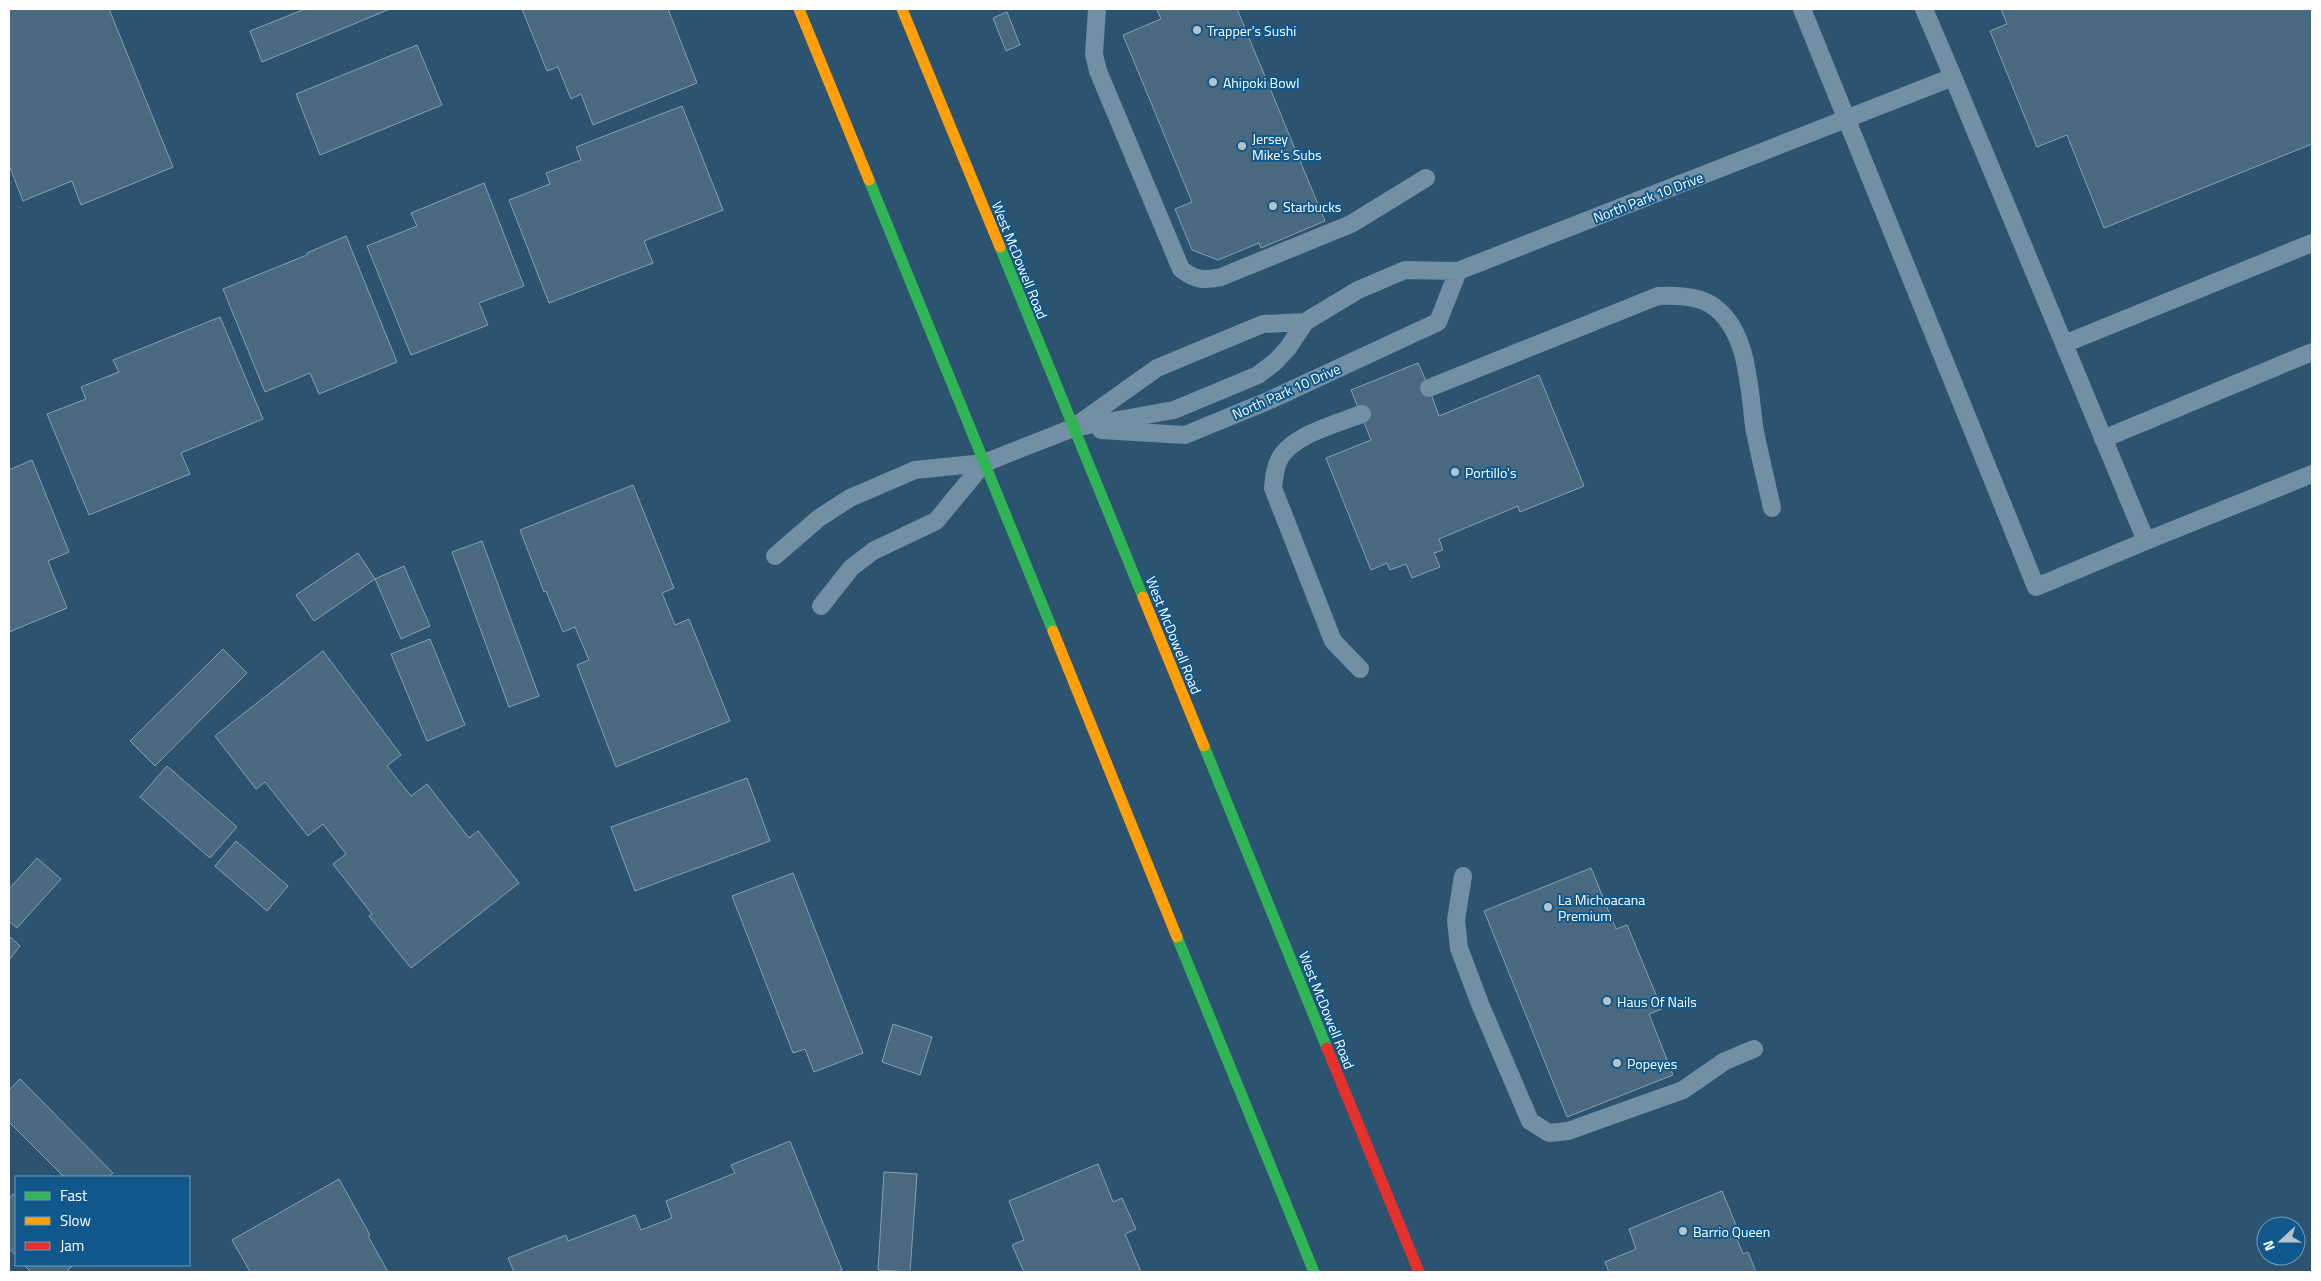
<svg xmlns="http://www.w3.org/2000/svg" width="2321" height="1281" font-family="'Titillium Web',sans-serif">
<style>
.building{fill:#496980;stroke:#87a0b2}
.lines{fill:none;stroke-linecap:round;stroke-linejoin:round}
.lane{stroke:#738fa4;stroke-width:18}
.fast{stroke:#30b455;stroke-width:11}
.slow{stroke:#ff9f0a;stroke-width:11}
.jam{stroke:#e5322d;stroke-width:11}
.poi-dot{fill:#b5c3cd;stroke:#10588b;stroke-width:2}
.labels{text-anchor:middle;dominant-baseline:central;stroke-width:4;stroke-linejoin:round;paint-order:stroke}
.poi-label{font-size:14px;fill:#fff;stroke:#10588b;text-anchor:start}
.street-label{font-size:14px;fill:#fff;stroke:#10588b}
</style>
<rect width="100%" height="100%" fill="#2c536f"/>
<path class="building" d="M9 9H109L173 167 81 205 72 181 23 201 9 165Z
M305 9H390L262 62 250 31Z
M522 9H668L697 83 593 125 581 94 571 99 558 67 547 71Z
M1160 9H1237L1325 221 1261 248 1259 243 1218 260 1192 250 1175 209 1192 202 1123 35 1161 19 1157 10Z
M2001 9H2312V144L2104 228 2067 135 2037 147 1990 31 2007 24Z
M1007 12 1020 45 1006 51 993 18Z
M417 45 442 105 320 155 296 94Z
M682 106 723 210 644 241 653 263 549 303 509 200 550 184 546 173 581 160 576 147Z
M484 183 524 286 479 303 488 325 411 355 367 246 417 226 411 213Z
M346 236 397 362 319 394 310 373 265 392 223 289 307 255V253Z
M220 317 263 419 181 453 190 474 89 515 47 414 86 399 81 387 119 372 113 360Z
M1418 363 1429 388 1439 416 1539 375 1584 486 1520 512 1518 506 1439 539 1443 550 1434 553 1440 567 1412 578 1406 564 1390 570 1387 563 1371 570 1326 458 1371 440 1351 390Z
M32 460 69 552 48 561 67 608 9 632V470Z
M633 485 674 588 662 593 675 625 689 619 730 721 616 767 577 665 589 660 575 627 563 632 546 591 544 592 520 530Z
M482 541 539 696 509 707 452 552Z
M358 553 375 579 314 621 296 595Z
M404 566 430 626 401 639 375 579Z
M430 639 465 725 427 741 391 654Z
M223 649 247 673 155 766 130 741Z
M323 651 401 755 387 766 411 796 427 784 469 838 478 831 519 883 411 968 369 916 372 914 333 864 346 854 323 824 308 836 265 782 256 789 215 736Z
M167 766 237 827 210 858 140 797Z
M747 778 770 841 635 891 611 827Z
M236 841 288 886 267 911 215 866Z
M37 858 61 879 17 928 9 921V889Z
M1591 868 1616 929 1627 925 1662 1009 1649 1014 1673 1075 1567 1117 1484 911Z
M793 873 863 1053 814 1072 805 1049 793 1053 732 896Z
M9 936 20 946 9 960Z
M893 1024 932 1037 920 1075 882 1062Z
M20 1079 113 1173 108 1177H64L9 1122V1090Z
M790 1141 842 1270 837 1272H514L508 1258 566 1235 568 1241 635 1215 641 1230 672 1218 666 1201 735 1173 731 1165Z
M1098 1164 1113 1202 1122 1198 1136 1229 1125 1234 1141 1272H1024L1012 1245 1024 1240 1009 1201Z
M884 1172 917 1174 910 1272 878 1270Z
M339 1179 370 1235 368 1236 388 1272H250L232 1240Z
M1722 1191 1738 1230 1734 1232 1743 1254 1748 1252 1756 1272H1609L1605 1262 1636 1249 1629 1229Z
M13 1194 16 1197V1256L9 1248V1199Z
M24 1265H73L66 1272H31Z"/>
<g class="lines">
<path class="lane" d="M1097 9 1094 54 1098 71 1181 269C1195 280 1204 281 1221 277L1351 224 1426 178
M1802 9 2036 587 2146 541
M1953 77 2146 541 2312 474
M2064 344 2312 243
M1429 388 1658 296C1672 295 1697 296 1710 304 1748 327 1749 387 1754 426 1759 453 1766 480 1772 508
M1077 425 1157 368 1263 324 1305 322
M1101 430 1185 435 1270 400 1438 322 1458 271
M2103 439 2312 352
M775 556 819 518 850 498 915 470 984 463 1073 428 1174 410 1258 375 1275 362 1288 348 1305 322 1358 290 1405 270 1458 271 1953 77 1924 9
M821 606 851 568 873 551 936 521 984 463
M1360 669 1333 641 1273 488C1274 478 1275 467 1280 458 1293 435 1338 423 1362 414
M1463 876 1456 920 1459 948 1480 1004 1530 1121 1549 1133 1568 1131 1683 1090 1725 1061 1754 1049"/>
<path class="fast" d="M869 180 1053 631
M1000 247 1143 597
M1204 746 1327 1048
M1177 937 1314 1272"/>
<path class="slow" d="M799 9 869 180
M902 9 1000 247
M1143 597 1204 746
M1053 631 1177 937"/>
<path class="jam" d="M1327 1048 1419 1272"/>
</g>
<g class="poi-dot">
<circle cx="1197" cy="30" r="5"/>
<circle cx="1213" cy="82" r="5"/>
<circle cx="1242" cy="146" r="5"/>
<circle cx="1273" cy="206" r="5"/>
<circle cx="1455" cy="472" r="5"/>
<circle cx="1548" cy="907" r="5"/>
<circle cx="1607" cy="1001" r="5"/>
<circle cx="1617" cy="1063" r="5"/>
<circle cx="1683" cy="1231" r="5"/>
</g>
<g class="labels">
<g class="poi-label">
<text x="1207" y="30">Trapper's Sushi</text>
<text x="1223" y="82">Ahipoki Bowl</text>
<text x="1252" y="138">Jersey<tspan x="1252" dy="16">Mike's Subs</tspan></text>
<text x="1283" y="206">Starbucks</text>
<text x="1465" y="472">Portillo's</text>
<text x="1558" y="899">La Michoacana<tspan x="1558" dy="16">Premium</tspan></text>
<text x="1617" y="1001">Haus Of Nails</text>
<text x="1627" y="1063">Popeyes</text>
<text x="1693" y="1231">Barrio Queen</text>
</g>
<g class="street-label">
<text transform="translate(1648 197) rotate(-21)">North Park 10 Drive</text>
<text transform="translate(1020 260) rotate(68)">West McDowell Road</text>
<text transform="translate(1286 391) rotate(-24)">North Park 10 Drive</text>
<text transform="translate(1174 635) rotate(68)">West McDowell Road</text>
<text transform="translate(1327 1010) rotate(68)">West McDowell Road</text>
</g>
</g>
<rect width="2321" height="1281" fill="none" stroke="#ffffff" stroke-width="20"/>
<rect x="15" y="1176" width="175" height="90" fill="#10588b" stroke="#709bb9"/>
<rect x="25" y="1192" width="25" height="8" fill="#30b455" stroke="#709bb9"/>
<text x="60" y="1201" font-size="15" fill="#ffffff">Fast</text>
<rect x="25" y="1217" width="25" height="8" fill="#ff9f0a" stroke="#709bb9"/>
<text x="60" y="1226" font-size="15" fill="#ffffff">Slow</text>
<rect x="25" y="1242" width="25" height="8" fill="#e5322d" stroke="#709bb9"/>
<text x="60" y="1251" font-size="15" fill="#ffffff">Jam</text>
<g transform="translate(2281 1241) rotate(249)"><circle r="24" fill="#10588b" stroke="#709bb9"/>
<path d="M0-4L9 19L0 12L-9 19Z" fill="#b5c3cd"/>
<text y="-8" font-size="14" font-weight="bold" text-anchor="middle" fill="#ffffff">N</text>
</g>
</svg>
